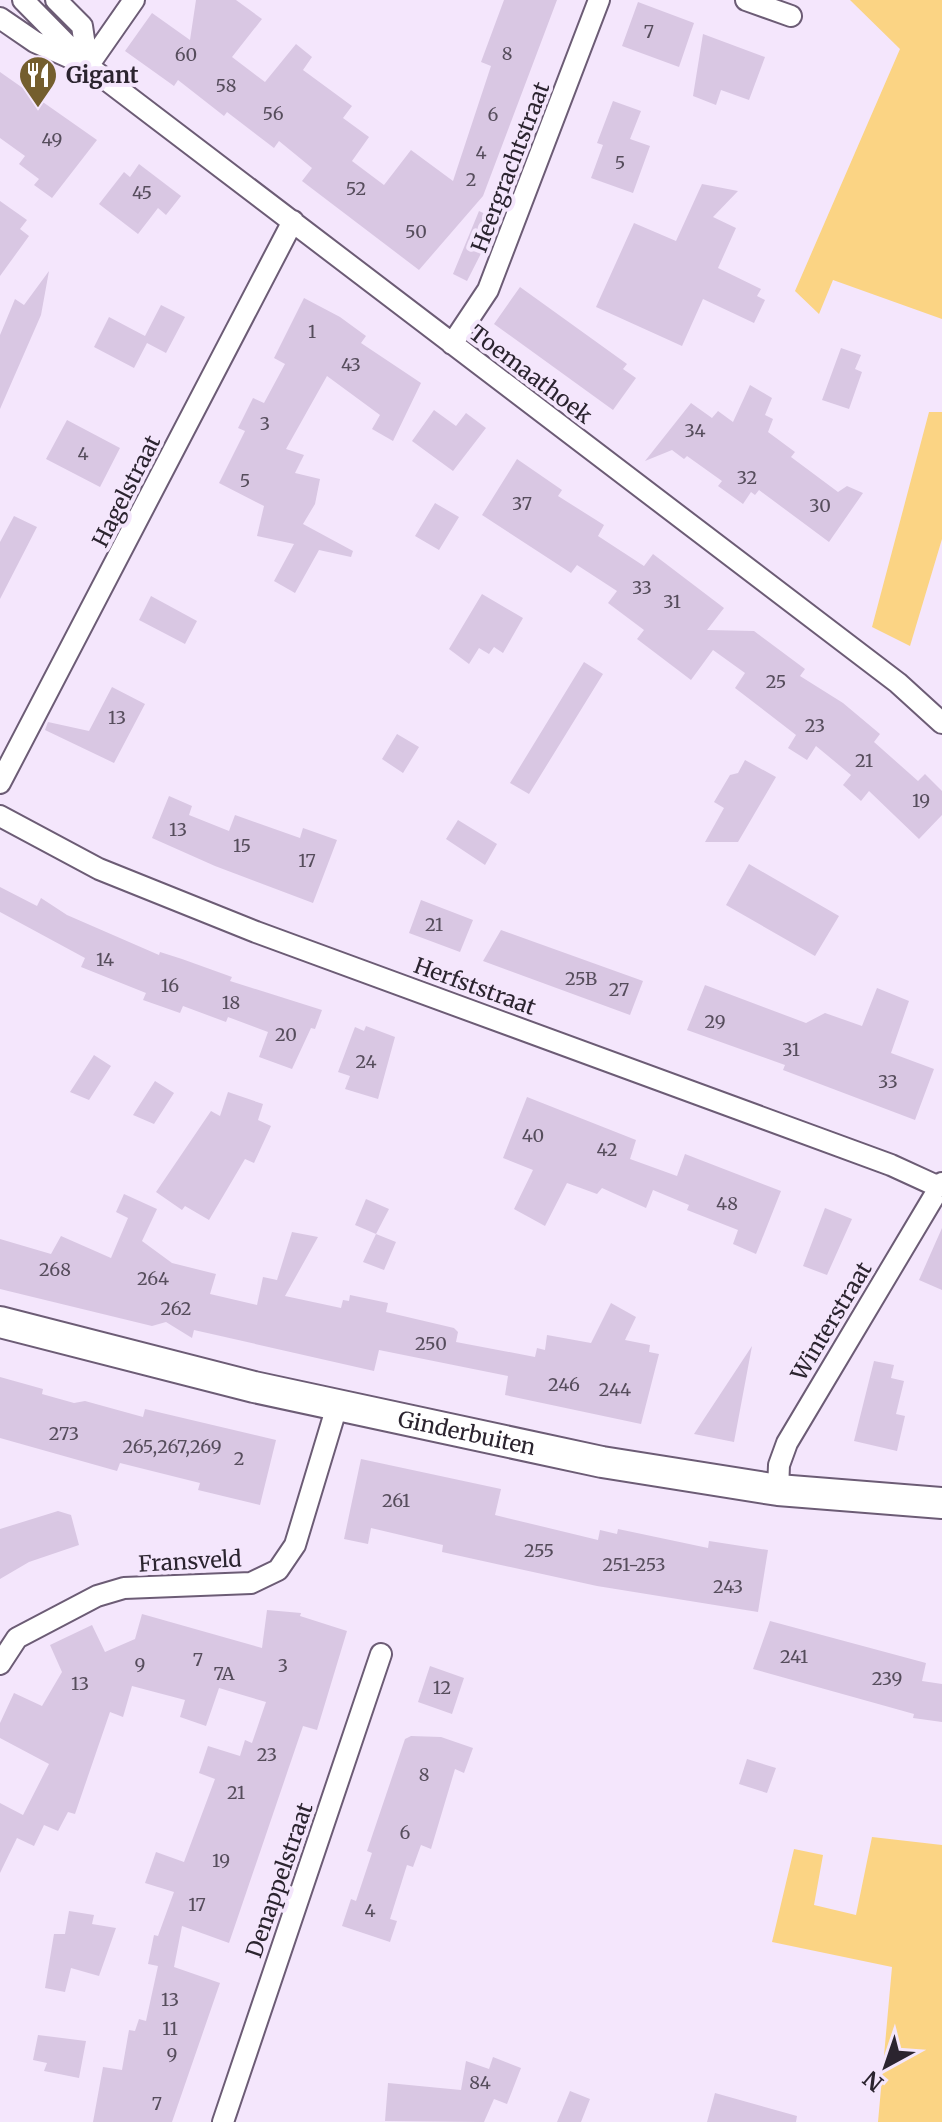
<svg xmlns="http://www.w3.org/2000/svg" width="942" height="2122" font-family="Merriweather,serif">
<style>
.green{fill:#fbd484}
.building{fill:#d9c7e3}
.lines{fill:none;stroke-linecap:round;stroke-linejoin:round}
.minor-casing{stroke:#6c5c75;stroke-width:24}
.secondary-casing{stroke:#6c5c75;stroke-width:34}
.minor{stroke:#fff;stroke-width:20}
.secondary{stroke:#fff;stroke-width:30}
.labels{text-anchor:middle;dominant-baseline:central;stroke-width:8;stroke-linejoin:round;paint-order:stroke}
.number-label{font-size:18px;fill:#564d5c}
.poi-label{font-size:22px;font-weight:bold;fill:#2b242f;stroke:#f4e6fc;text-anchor:start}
.street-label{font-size:22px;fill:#2b242f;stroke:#f4e6fc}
</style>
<rect width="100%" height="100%" fill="#f4e6fc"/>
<path class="green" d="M850 0H942V319L833 280 819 314 795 291 900 49Z
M929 412H942V539L910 646 872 627Z
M872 1837 942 1845V2122H878L892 1967 772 1942 794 1849 823 1855 814 1905 856 1915Z"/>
<path class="building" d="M196 0H236L262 19 232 57 265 82 296 44 312 57 303 70 352 106 343 118 369 137 352 161 384 185 411 150 453 181 491 66 481 62 504 0H557L483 196 419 270 302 181 312 168 279 141 274 148 227 112 224 116 178 80 174 86 125 51 152 13 190 40Z
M638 2 694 23 679 67 622 46Z
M703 34 765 57 749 100 721 90 716 105 693 96Z
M0 72 97 140 52 198 34 185 39 179 19 164 25 156 0 138Z
M613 101 641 111 630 139 650 146 633 193 591 178 603 145 597 143Z
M139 164 181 196 166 215 158 208 138 234 99 204 124 172 130 177Z
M702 184 738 191 713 217 736 228 718 268 761 289 757 296 765 300 754 323 703 299 682 346 596 307 634 223 676 241Z
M0 201 27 220 20 229 29 236 0 276Z
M479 211 498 220 467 281 453 274Z
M49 271 41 315 0 409V335L15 299 24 305Z
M520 287 627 364 623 369 636 378 613 410 494 324Z
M304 298 340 317 366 336 361 343 421 383 393 441 372 429 380 415 327 376 286 449 304 455 295 473 320 479 315 504 303 524 353 551 351 557 319 550 295 593 274 581 294 544 257 536 264 506 219 483 245 431 238 428 253 398 264 403 285 364 274 358Z
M161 305 185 317 166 353 147 343 134 368 94 347 109 317 145 336Z
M841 348 861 355 855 369 862 372 849 409 822 400Z
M750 385 772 398 765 415 773 419 768 432 795 452 791 457 838 492 847 486 863 493 829 542 759 490 755 495 751 492 743 504 718 486 722 481 687 456 684 459 672 450 645 461 691 403 712 418 718 411 733 422Z
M434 410 456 426 466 413 486 428 453 471 412 441Z
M67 420 120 448 100 487 46 459Z
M517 459 562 490 558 496 604 525 598 536 644 566 653 554 724 608 707 630 754 631 805 669 800 676 843 703 880 734 874 742 918 781 925 774 942 791V815L919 839 869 791 861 801 843 785 851 775 816 746 807 760 788 748 796 735 735 688 745 673 713 650 691 680 637 639 644 630 608 603 617 591 577 565 571 573 482 515Z
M435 503 459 517 439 550 415 536Z
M14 516 37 527 0 599V542Z
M482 594 523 618 503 653 494 647 489 654 479 648 469 664 449 649Z
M151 596 197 621 185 644 139 620Z
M584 662 603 674 529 794 510 783Z
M112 687 145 704 114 763 45 730 48 722 89 731Z
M397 734 419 747 403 773 382 759Z
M745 760 776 777 738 842H705L724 808 714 802 730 775 738 773Z
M169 796 192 806 189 815 229 831 235 815 300 838 303 828 337 840 313 903 215 866 152 838Z
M458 820 497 844 485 865 446 839Z
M749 864 839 916 815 956 726 905Z
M0 887 37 906 41 898 67 915 159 955 160 952 182 959 232 977 230 981 322 1010 315 1029 311 1028 292 1069 259 1057 268 1032 228 1017 226 1022 183 1006 180 1013 143 1000 146 993 81 967 85 958 0 912Z
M421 900 473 920 460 952 409 933Z
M501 930 643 981 630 1015 483 961Z
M705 985 806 1023 825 1013 862 1026 877 988 909 1001 891 1053 934 1069 915 1120 783 1070 785 1065 687 1030Z
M366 1026 395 1037 378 1099 345 1089 350 1076 338 1072 355 1027 364 1031Z
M94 1055 111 1066 89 1100 70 1092Z
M155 1081 174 1093 154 1124 133 1115Z
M228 1092 263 1104 258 1120 271 1126 254 1163 245 1159 209 1220 185 1206 182 1210 156 1192 211 1111 220 1116Z
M527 1097 636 1140 630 1159 677 1176 685 1154 781 1191 756 1254 733 1244 738 1230 687 1210 689 1205 653 1190 646 1208 602 1188 597 1194 567 1183 545 1226 514 1209 533 1170 503 1158Z
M124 1194 157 1209 142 1241 172 1263 216 1274 210 1294 257 1305 263 1277 277 1280 292 1232 318 1237 285 1296 341 1308 343 1300 349 1301 350 1295 388 1303 386 1312 454 1328 458 1332 456 1342 535 1357 537 1348 545 1350 547 1335 591 1343 611 1303 636 1317 625 1340 650 1345 649 1352 659 1354 641 1424 505 1395 508 1376 379 1350 374 1371 194 1330 192 1338 166 1322 152 1326 0 1289V1239L51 1254 61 1236 111 1258 128 1218 116 1212Z
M366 1199 389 1209 376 1234 355 1225Z
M825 1208 852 1219 827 1275 803 1266Z
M942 1228V1290L919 1280Z
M376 1234 396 1242 384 1270 363 1262Z
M752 1346 734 1442 694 1434Z
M874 1361 894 1365 891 1378 904 1381 896 1414 905 1416 897 1451 854 1441Z
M0 1377 43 1389 42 1394 74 1403 85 1401 143 1417 145 1409 276 1440 260 1505 198 1490 200 1483 120 1463 117 1471 0 1438Z
M361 1459 501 1489 495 1515 598 1540 600 1530 617 1534 618 1529 708 1548 709 1541 768 1550 758 1612 597 1586 442 1552 443 1545 371 1528 368 1544 344 1539Z
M58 1511 71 1515 79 1545 29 1562 0 1579V1529Z
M267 1610 301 1613 300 1616 347 1631 317 1730 303 1726 229 1943 182 1926 174 1967 220 1983 172 2122H93L103 2067 122 2070 129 2030 135 2031 139 2019 146 2021 158 1966 148 1964 154 1935 158 1936 174 1892 145 1883 156 1852 184 1862 215 1779 199 1773 208 1746 240 1756 245 1740 252 1743 266 1702 219 1688 206 1726 180 1717 185 1700 132 1686 123 1717 110 1712 75 1814 68 1812 58 1831 44 1825 34 1846 17 1838 0 1873V1803L23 1815 49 1764 0 1738V1723L14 1693 42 1706 62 1672 50 1645 92 1625 105 1652 135 1639 142 1614 262 1648Z
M770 1621 926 1663 922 1681 942 1684V1722L913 1718 914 1714 753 1669Z
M430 1666 464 1678 452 1714 418 1702Z
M411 1736 441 1737 473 1748 464 1773 455 1769 431 1849 421 1845 413 1867 407 1865 390 1919 397 1921 390 1942 342 1926 351 1899 356 1901 372 1853 367 1851 405 1739Z
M747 1759 776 1768 767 1793 739 1784Z
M69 1911 94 1915 92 1924 116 1928 99 1976 71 1968 65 1992 45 1988 54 1934H65Z
M38 2035 86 2041 79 2078 44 2071 47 2063 33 2060Z
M493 2057 521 2068 507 2104 494 2099 484 2122 385 2121 388 2083 461 2090 466 2061 489 2069Z
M570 2091 590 2099 581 2122H557Z
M715 2093 797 2116 796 2122H707Z"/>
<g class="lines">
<defs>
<path id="minor" d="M23 0 88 66 898 683 942 723
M56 0 82 26 88 66
M746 0 791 16
M0 18 35 42 80 62
M88 66 134 0
M452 344 488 290 599 0
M0 783 293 221
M0 816 99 869 256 932 891 1165 939 1187
M778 1490 779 1465 787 1443 942 1183
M0 1664 17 1638 97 1596 124 1588 251 1583 278 1570 295 1545 337 1406
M223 2122 381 1654"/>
<g id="secondary">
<path id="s1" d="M0 1322 254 1387 602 1462 778 1490 942 1503"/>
</g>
</defs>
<use href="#minor" class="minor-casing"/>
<use href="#secondary" class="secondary-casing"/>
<use href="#minor" class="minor"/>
<use href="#secondary" class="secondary"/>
</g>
<defs>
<symbol id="restaurant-pin" viewBox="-11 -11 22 30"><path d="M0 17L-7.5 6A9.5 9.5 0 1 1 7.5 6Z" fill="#745e2e" stroke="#f4e6fc"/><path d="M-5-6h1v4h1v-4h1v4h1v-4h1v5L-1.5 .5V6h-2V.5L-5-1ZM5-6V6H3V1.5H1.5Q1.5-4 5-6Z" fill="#fff"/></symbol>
</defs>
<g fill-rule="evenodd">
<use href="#restaurant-pin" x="16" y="53" width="44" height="60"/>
</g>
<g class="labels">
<g class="number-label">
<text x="649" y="31">7</text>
<text x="507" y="53">8</text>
<text x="186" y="54">60</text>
<text x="226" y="85">58</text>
<text x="273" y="113">56</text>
<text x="493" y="114">6</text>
<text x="52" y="139">49</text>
<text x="481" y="152">4</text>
<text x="620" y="162">5</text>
<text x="471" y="179">2</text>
<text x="356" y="188">52</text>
<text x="142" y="192">45</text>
<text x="416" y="231">50</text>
<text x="312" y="331">1</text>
<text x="351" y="364">43</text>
<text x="265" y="423">3</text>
<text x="695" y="430">34</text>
<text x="83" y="453">4</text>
<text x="747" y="477">32</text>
<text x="245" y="480">5</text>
<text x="522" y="503">37</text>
<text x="820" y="505">30</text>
<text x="642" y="587">33</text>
<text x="672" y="601">31</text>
<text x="776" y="681">25</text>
<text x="117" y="717">13</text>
<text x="815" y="725">23</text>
<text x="864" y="760">21</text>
<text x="921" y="800">19</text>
<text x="178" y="829">13</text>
<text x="242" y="845">15</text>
<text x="307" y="860">17</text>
<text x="434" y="924">21</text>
<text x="105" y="959">14</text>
<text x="581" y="978">25B</text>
<text x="170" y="985">16</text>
<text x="619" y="989">27</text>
<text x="231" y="1002">18</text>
<text x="715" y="1021">29</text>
<text x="286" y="1034">20</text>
<text x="791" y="1049">31</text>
<text x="366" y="1061">24</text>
<text x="888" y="1081">33</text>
<text x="533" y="1135">40</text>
<text x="607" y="1149">42</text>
<text x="727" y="1203">48</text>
<text x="55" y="1269">268</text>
<text x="153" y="1278">264</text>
<text x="176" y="1308">262</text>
<text x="431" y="1343">250</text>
<text x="564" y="1384">246</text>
<text x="615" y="1389">244</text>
<text x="64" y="1433">273</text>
<text x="172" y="1446">265,267,269</text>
<text x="239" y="1458">2</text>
<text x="396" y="1500">261</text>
<text x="539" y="1550">255</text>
<text x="634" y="1564">251-253</text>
<text x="728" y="1586">243</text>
<text x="794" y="1656">241</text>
<text x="198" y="1659">7</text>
<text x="140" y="1664">9</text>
<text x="283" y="1665">3</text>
<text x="224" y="1673">7A</text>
<text x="887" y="1678">239</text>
<text x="80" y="1683">13</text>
<text x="442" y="1687">12</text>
<text x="267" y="1754">23</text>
<text x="424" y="1774">8</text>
<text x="236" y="1792">21</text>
<text x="405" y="1832">6</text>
<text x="221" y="1860">19</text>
<text x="197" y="1904">17</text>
<text x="370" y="1910">4</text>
<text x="170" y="1999">13</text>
<text x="170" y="2028">11</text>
<text x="172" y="2054">9</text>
<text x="480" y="2082">84</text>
<text x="157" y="2103">7</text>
</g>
<g class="poi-label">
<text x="66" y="75">Gigant</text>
</g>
<g class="street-label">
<text transform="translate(510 167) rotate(-69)">Heergrachtstraat</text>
<text transform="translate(531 374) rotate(37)">Toemaathoek</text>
<text transform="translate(126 491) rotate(-63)">Hagelstraat</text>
<text transform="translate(475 986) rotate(20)">Herfststraat</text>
<text transform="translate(831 1321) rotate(-59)">Winterstraat</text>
<text stroke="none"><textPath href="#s1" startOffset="480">Ginderbuiten</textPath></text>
<text transform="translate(190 1561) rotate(-3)">Fransveld</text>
<text transform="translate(279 1880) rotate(-71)">Denappelstraat</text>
</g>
</g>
<g transform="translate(886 2066) rotate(220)" stroke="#f4e6fc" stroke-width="6" paint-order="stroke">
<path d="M0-6L14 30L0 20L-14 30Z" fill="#2b242f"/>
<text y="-12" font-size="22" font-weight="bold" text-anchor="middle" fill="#2b242f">N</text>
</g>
</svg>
